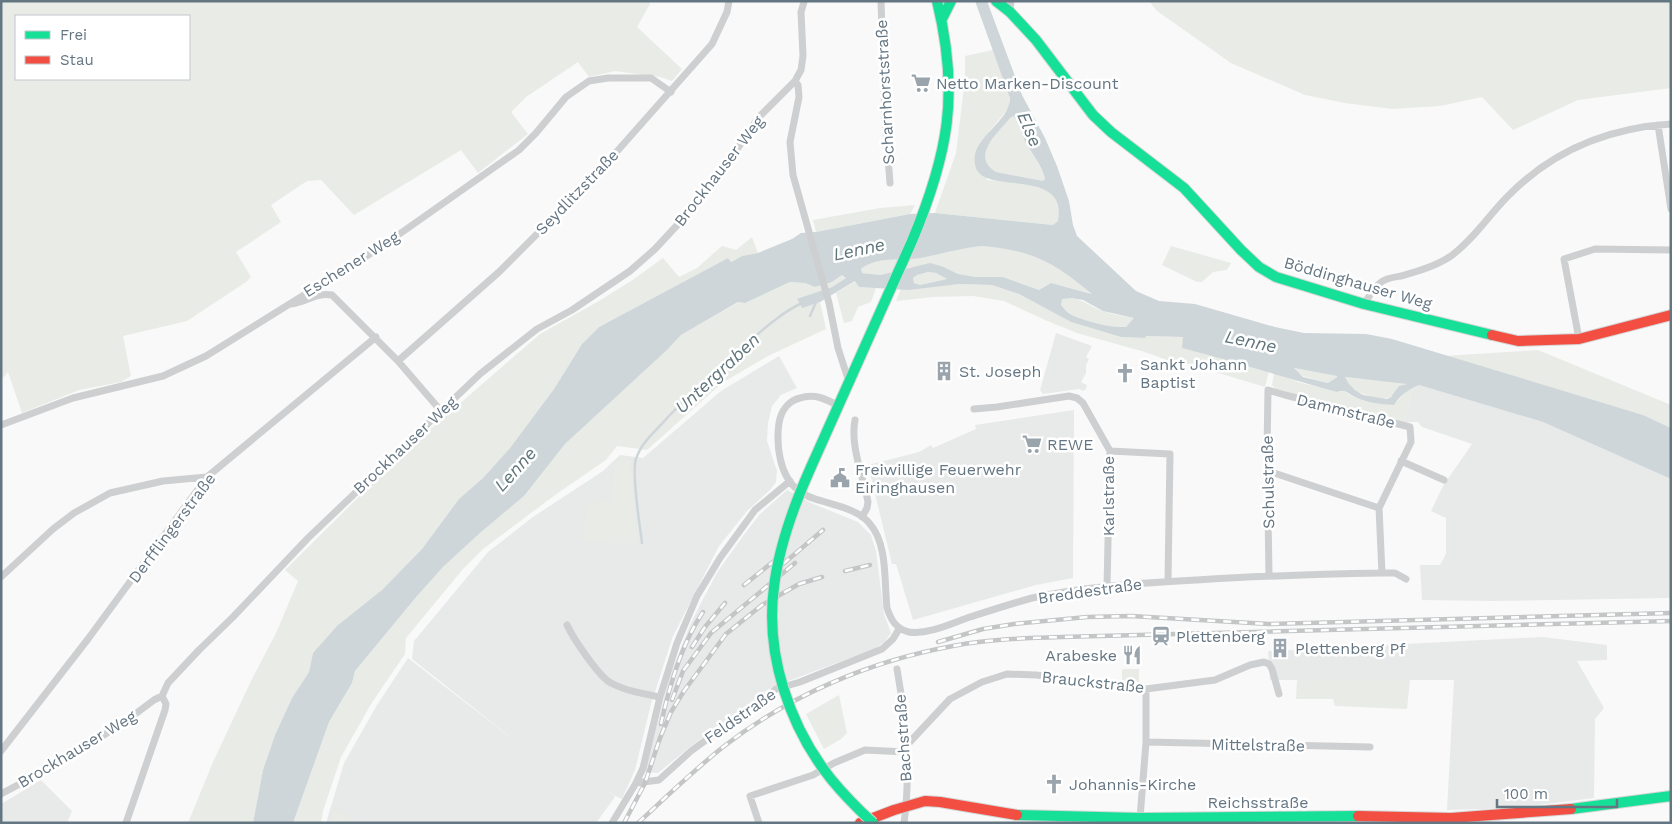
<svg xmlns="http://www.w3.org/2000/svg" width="1672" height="824" font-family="'Work Sans',sans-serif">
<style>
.built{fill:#e8e9e9}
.green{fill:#e8ebe6;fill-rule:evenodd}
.water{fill:#ced6d9;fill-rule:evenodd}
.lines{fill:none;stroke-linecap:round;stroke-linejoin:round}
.stream{stroke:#ced6d9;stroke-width:2.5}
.fast-casing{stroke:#d5d6d7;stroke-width:12}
.jam-casing{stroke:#d5d6d7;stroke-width:12}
.street{stroke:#cecfd0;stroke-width:7}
.fast{stroke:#16e098;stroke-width:10}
.jam{stroke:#f24e42;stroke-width:10}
.rail-casing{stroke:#c3c5c6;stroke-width:4.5}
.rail{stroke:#fff;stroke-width:2.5;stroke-dasharray:8;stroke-linecap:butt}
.fast-bridge-casing{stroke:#d5d6d7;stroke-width:12;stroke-linecap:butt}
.fast-bridge{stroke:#16e098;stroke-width:10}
.labels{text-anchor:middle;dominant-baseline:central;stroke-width:5;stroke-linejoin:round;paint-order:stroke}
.poi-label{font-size:16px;fill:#657683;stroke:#fff;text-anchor:start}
.street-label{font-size:16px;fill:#657683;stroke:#fff}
.water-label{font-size:18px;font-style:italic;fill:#60757c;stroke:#fff}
</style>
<rect width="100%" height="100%" fill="#f9f9f9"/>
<path class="built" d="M1056 333 1092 346 1086 357 1089 359 1086 365V373L1081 382 1087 385 1086 389 1083 391 1079 389 1043 394 1040 390Z
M779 356 797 388 781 395 772 406 768 423 767 441 777 471 776 482 771 489 747 511 719 546 673 636 651 704 635 770 622 799 613 795 599 784 615 797 596 823H326L344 763 377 705 408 658 519 744 412 659 414 641 488 552 533 517 603 471 620 455 643 458 721 391Z
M1419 385 1543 422 1671 479V598L1494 601 1422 600 1420 565H1440L1446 554V518L1431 511 1443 486 1472 444 1422 427 1418 422H1404L1413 388Z
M1074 410 1073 578 1036 585 913 620 896 564H892L868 465 919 452 931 445 933 448 976 429 975 425Z
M787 490 811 503 858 522 871 535 876 551 884 614 891 633 885 641 876 648 770 688 691 746 658 773 645 772 669 678 690 625 702 601 718 571 743 536 760 514Z
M1543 637 1607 645V660L1577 661 1604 708 1595 719 1594 798 1515 808 1447 810 1454 680H1270L1268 651Z
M41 780 72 811 67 823H1V804Z"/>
<path class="green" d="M1 1H650V4L637 27 682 69 672 81 660 77 615 71 589 77 578 62 526 97 511 112 528 134 478 173 461 150 354 215 321 180 307 181 271 205 281 222 236 252 251 277 246 282 187 321 123 336 131 376 121 382 79 390 22 413 8 372 1 380ZM16 16H189V79H16Z
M1149 1H1671V88L1578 100 1513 130 1482 97 1440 106 1393 109 1345 103 1305 95 1231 63 1157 11Z
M993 50 1009 90 1010 106 980 143 987 180C1004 181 1031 183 1046 190 1057 195 1060 210 1059 221L1053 225 935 213 956 153 965 79V56Z
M1013 116C1020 122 1021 133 1025 141 1032 154 1042 165 1045 180L1043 181 996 172C970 156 998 133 1010 117Z
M915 205 910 214 816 232 813 220 880 208Z
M752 237 758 253 742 256 730 262 728 258 599 327 582 344 554 389 510 448 483 478 459 499 422 549 382 590 313 653 309 672 292 698 275 735 263 770 253 823H188L213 762 251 681 277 631 298 581 285 570 404 452 540 334 599 301 634 279 663 258 679 277 697 268 722 246 736 250Z
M982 246C1007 248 1034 252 1057 266 1070 273 1082 285 1094 294L1051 283 1039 290 1003 277H976L958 274 944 267H912L880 275 862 273 861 269C878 256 901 261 921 258 942 254 961 248 982 246Z
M1171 246 1231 263 1227 270 1213 272 1202 282H1197L1162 265Z
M928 272 936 273 947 279 920 285 914 283 913 278 917 275Z
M842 275 846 278 832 287 797 300 802 307 820 302 826 329 768 356 722 383 647 450 617 446 606 460 555 495 483 549 463 569 406 638 405 654 371 704 341 757 323 811 321 823H293L329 722 352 683 355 671 417 596 443 567 480 533 524 496 565 444 667 350 681 335 739 302 745 303 790 282 805 283 815 287 832 282Z
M856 281 859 287 876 288 871 302 858 307 852 321 844 323 836 293Z
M959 284 992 285 1019 294 1071 322 1121 337 1145 338V336L1183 337V348L1269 371 1265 387 1182 362 1175 363 1145 352 1077 333 1045 320 1004 301 973 296 933 297 896 301 901 289Z
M1062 298C1083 297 1086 305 1103 311 1113 315 1125 316 1135 318L1126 327C1111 328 1083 322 1070 314 1067 312 1064 307 1061 305Z
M1538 350 1671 405V428L1643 415 1445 356Z
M1292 368 1338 376 1328 383 1303 376Z
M1274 373 1298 382 1337 392C1346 389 1348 395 1356 398 1366 402 1383 405 1394 405L1407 390 1413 388 1404 422 1278 392 1272 385Z
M1345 377 1409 383C1394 388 1399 392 1390 397 1384 401 1360 394 1355 390 1350 387 1348 382 1345 377Z
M623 458 630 460 638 546 583 540 587 504 611 500 615 464Z
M1124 669H1139V682L1122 680V670Z
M1297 679 1410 680 1407 709 1335 706 1333 699H1296Z
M839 695 847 733 841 739 824 749 806 714Z
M334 810 358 823H330Z"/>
<path class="water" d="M975 1H987L1022 95 1045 138 1057 166 1069 201 1073 225 1077 236 1136 291 1159 301 1195 304 1275 327 1304 333 1366 334 1392 339 1643 415 1671 428V479L1543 422 1419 385C1408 390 1401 394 1394 405 1384 405 1363 402 1355 397 1348 394 1346 389 1337 392 1285 378 1234 361 1182 348L1183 337 1146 336 1145 338 1121 337 1071 322 1019 294 992 285 959 284 908 290 859 287 855 281 820 302 802 308 797 299 832 287 846 278 842 275 832 282 815 287 805 283 790 282 745 303 738 302 681 335 667 350 565 444 524 496 480 533 443 567 417 596 355 671 352 683 329 722 293 823H253L263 770 275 735 292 698 309 672 313 653 337 626 382 590 422 549 459 499 483 478 510 448 554 389 582 344 599 327 728 258 731 262 742 256 758 253 792 239 801 233 816 232 910 214 935 213 1043 224 1053 225 1058 221C1068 167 985 195 976 168 966 139 1010 124 1010 98ZM1013 116C1020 122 1021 133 1025 141 1032 154 1042 165 1045 179L1043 181 996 172C970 156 998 133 1010 118ZM982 246C1032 250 1054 262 1092 294L1051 283 1039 290 1003 277H976L958 274 944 267 930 263 880 275 862 273 861 269C877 256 902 261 921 258 942 254 961 248 982 246ZM928 272 936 273 947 279 920 285 914 283 913 278 917 275ZM1071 298 1083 300 1103 311 1134 318 1126 327C1111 328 1083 321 1070 314 1067 312 1064 308 1061 305L1062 299ZM1294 368 1337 376V377L1328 383 1303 377ZM1345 377H1346L1407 384 1399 386 1391 397 1387 399 1363 395 1355 390 1349 384Z"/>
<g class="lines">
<path class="stream" d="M810 316 816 302
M642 543C640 526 631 472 636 459 641 442 657 430 668 417 695 389 722 363 752 339 767 326 783 312 802 303"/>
<defs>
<path id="fast" d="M996 1 1010 12 1036 40 1093 115 1111 132 1184 188 1241 250 1259 267 1276 277 1364 304 1492 335
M942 19 951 1
M811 467 912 241C948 155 960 94 937 1
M1571 809 1671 796
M1017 815 1140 818 1358 816"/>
<path id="jam" d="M1492 335 1518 341 1579 339 1671 315
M1358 816 1451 818 1571 809
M860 823 894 810 925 801 940 802 1017 815"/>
</defs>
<use href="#fast" class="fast-casing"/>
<use href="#jam" class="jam-casing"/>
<path class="street" d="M881 1 885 119 890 183
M1010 12 1011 1
M795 81 798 85 799 97 790 142 793 175 829 303 838 348 849 382
M1658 125 1671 209
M291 304C306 302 317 292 332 295L398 361 441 411
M1364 304C1369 297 1373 288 1380 283 1385 278 1395 277 1401 276 1418 271 1436 266 1451 256 1474 239 1488 216 1508 196 1553 150 1608 128 1671 124
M1579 339 1564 259 1595 249 1671 250
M398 361 499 272 597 174 712 44 727 12 729 1
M839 406C826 399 814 393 800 398 788 401 781 411 779 423 776 443 779 476 798 490 804 495 814 499 822 501 838 506 859 510 870 524 888 545 884 582 887 608 891 620 896 629 909 632 927 635 950 624 967 618 989 611 1010 604 1032 598 1086 586 1142 583 1197 580 1259 576 1320 574 1382 573H1395L1406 579
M974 409 997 407 1069 396 1077 398 1083 403 1110 451 1107 587
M855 420C850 446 863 476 868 502L867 508 862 517
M1 425 73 398 163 376 206 356 381 247 519 150 536 133 566 97 589 81 608 78H651L671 92
M1110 451 1170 454 1168 581
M1401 461 1444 480
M1268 471 1379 508
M1269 575 1267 450 1268 390 1285 395 1410 427 1411 442 1379 508 1382 573
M1 577 53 529 74 513 110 493 163 481 207 477
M567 625C573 638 599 677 611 683 626 691 644 694 660 697
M897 669C906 719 911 773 904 823
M1146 742 1370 747
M907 745 950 699 982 682 1007 674 1036 675 1146 689 1215 680 1250 665 1264 662 1269 664 1272 669 1279 694
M1 751 88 639 207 477 376 337
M636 783 659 780 691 751 776 689 800 682 882 649 893 639 899 629
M1 794C54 766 106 737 154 700L162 696 168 683 199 650 233 617 308 538 480 374 537 329 572 310 630 271 655 249 681 221 725 167 758 118 795 81 801 70 803 56 801 12 804 2
M1140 818 1146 742V689
M126 823 165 710 166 704 162 696
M612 823 636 783 643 768 660 697 677 643 697 596 720 558 755 510 790 481
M759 823 750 796 813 775 834 763 865 750 906 752"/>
<use href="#fast" class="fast"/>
<use href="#jam" class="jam"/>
<defs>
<path id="rail" d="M783 564 823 530
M845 571 870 565
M744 585 783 554
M938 642 983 629 1014 624 1087 617 1131 616 1269 624 1671 613
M692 647 705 627 725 603
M672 700 683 671 711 633 795 563
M661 724C669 687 682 643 703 612
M624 823 645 783 660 738 671 712 684 691 726 634 762 605 799 584 822 577
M638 823C666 797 693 771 723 747 790 695 870 661 953 646 989 639 1026 638 1062 637L1671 621"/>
</defs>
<use href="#rail" class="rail-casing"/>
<use href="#rail" class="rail"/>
<defs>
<path id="fast-bridge" d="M811 467C794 505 779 545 774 587 765 654 789 726 831 779 844 795 858 809 873 823"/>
</defs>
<use href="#fast-bridge" class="fast-bridge-casing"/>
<use href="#fast-bridge" class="fast-bridge"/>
</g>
<defs>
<symbol id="supermarket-bare" viewBox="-9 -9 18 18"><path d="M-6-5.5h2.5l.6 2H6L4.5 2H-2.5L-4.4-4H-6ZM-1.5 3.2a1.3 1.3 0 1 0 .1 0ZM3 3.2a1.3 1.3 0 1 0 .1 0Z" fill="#99a4ac" stroke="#fff" stroke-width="2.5" paint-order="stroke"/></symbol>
<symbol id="building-bare" viewBox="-9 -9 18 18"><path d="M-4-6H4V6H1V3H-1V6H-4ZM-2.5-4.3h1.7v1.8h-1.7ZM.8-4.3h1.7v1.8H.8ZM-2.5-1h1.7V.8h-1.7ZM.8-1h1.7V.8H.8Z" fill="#99a4ac" stroke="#fff" stroke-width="2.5" paint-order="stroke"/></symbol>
<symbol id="church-bare" viewBox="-9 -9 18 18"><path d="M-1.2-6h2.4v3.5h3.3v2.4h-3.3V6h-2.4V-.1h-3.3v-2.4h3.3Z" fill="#99a4ac" stroke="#fff" stroke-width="2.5" paint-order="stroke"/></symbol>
<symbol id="civic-bare" viewBox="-9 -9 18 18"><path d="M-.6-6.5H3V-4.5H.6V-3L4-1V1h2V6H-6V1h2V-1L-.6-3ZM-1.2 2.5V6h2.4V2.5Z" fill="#99a4ac" stroke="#fff" stroke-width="2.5" paint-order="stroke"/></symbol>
<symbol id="station-bare" viewBox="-9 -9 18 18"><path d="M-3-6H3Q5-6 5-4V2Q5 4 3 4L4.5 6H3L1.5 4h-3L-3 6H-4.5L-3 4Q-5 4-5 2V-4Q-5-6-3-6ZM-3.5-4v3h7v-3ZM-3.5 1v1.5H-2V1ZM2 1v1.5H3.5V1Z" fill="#99a4ac" stroke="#fff" stroke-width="2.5" paint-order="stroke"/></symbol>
<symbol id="restaurant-bare" viewBox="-9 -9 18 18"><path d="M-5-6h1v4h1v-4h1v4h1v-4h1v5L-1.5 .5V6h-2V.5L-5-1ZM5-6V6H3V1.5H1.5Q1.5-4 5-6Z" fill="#99a4ac" stroke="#fff" stroke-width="2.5" paint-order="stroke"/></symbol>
</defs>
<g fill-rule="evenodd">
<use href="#supermarket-bare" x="907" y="69" width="28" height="28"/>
<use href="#building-bare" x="930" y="357" width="28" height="28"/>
<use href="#church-bare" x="1111" y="359" width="28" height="28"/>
<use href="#supermarket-bare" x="1018" y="430" width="28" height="28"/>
<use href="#civic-bare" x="826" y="464" width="28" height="28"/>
<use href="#station-bare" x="1147" y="622" width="28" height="28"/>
<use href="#building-bare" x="1266" y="634" width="28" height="28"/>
<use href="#restaurant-bare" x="1118" y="641" width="28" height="28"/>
<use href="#church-bare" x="1040" y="770" width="28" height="28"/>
</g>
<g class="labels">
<g class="poi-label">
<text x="936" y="83">Netto Marken-Discount</text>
<text x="1140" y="364">Sankt Johann<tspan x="1140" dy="18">Baptist</tspan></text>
<text x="959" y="371">St. Joseph</text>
<text x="1047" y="444">REWE</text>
<text x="855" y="469">Freiwillige Feuerwehr<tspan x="855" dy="18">Eiringhausen</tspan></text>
<text x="1176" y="636">Plettenberg</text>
<text x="1295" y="648">Plettenberg Pf</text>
<text x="1117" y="655" text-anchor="end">Arabeske</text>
<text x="1069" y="784">Johannis-Kirche</text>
</g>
<g class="street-label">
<text transform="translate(885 92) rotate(-93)">Scharnhorststraße</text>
<text transform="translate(719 171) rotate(-52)">Brockhauser Weg</text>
<text transform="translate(577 192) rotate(-46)">Seydlitzstraße</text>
<text transform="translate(351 264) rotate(-32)">Eschener Weg</text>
<text transform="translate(1358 283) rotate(16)">Böddinghauser Weg</text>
<text transform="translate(1346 411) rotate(14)">Dammstraße</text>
<text transform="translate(405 445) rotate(-43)">Brockhauser Weg</text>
<text transform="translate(1268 482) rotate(-91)">Schulstraße</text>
<text transform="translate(1108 496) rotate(-90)">Karlstraße</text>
<text transform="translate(172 528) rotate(-53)">Derfflingerstraße</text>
<text transform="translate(1090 591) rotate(-8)">Breddestraße</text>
<text transform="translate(1093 682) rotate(6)">Brauckstraße</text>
<text transform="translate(740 716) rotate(-35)">Feldstraße</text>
<text transform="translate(903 738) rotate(-94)">Bachstraße</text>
<text transform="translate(1258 745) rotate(1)">Mittelstraße</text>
<text transform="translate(77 749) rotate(-31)">Brockhauser Weg</text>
<text x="1258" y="802">Reichsstraße</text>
</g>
<g class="water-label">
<text transform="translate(1030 129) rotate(67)">Else</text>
<text transform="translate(859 249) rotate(-12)">Lenne</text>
<text transform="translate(1251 341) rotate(12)">Lenne</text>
<text transform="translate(717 373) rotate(-43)">Untergraben</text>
<text transform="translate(515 469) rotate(-48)">Lenne</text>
</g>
</g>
<rect width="1672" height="824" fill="none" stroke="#657683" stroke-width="5"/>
<rect x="15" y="15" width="175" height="65" fill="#ffffff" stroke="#c1c8cd"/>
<rect x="25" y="31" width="25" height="8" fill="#16e098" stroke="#c1c8cd"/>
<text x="60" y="40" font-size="15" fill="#657683">Frei</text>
<rect x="25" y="56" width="25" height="8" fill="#f24e42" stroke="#c1c8cd"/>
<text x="60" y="65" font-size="15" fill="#657683">Stau</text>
<path d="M1497 799v8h120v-8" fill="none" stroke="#657683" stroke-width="2.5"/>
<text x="1504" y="799" font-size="15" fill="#657683" stroke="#ffffff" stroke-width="4" paint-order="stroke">100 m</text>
</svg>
